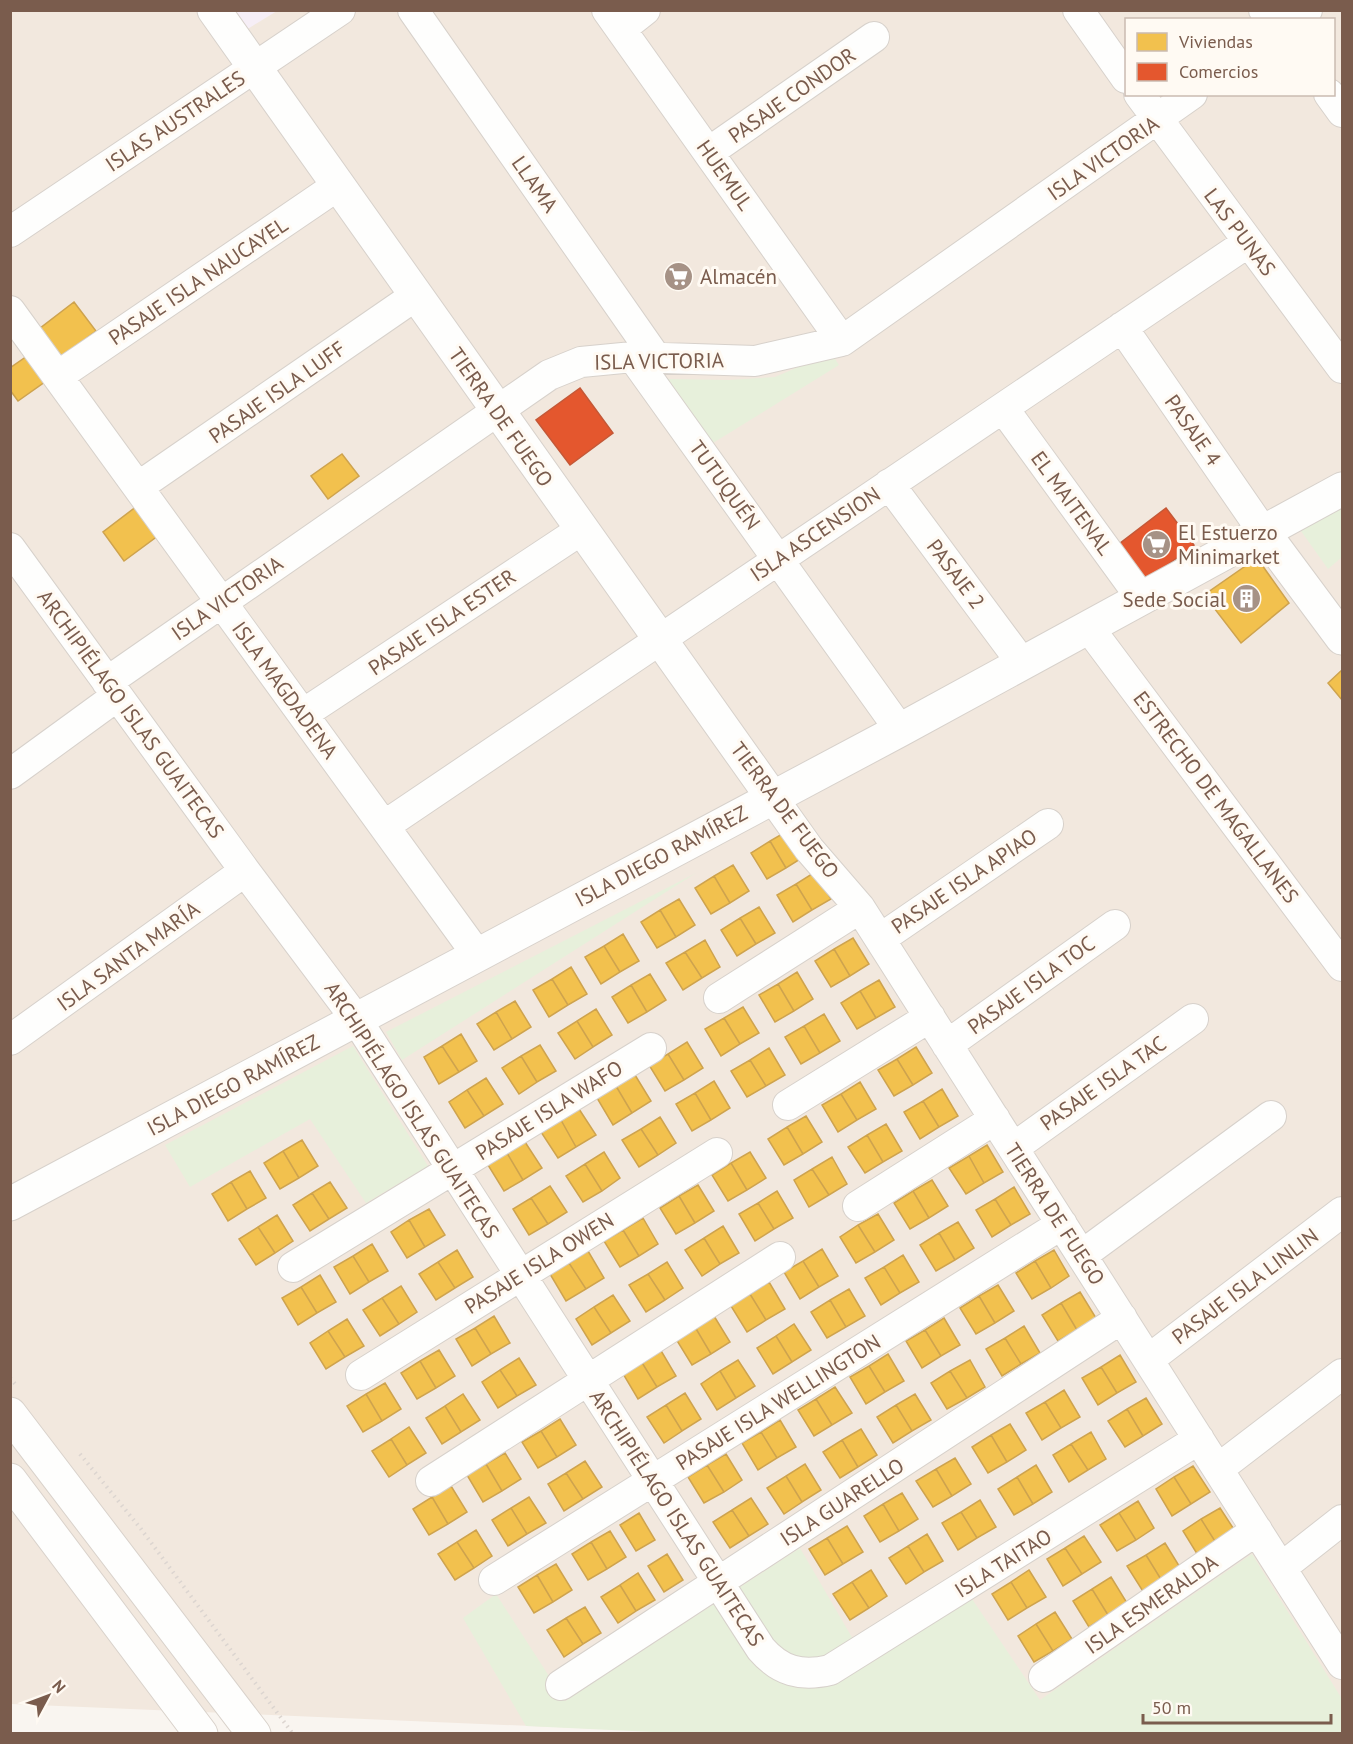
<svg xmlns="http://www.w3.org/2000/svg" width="1353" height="1744" font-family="'PT Sans',sans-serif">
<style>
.residential{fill:#f2e8de;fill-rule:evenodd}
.education{fill:#f6eef6}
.green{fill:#e7f0db}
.homes{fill:#f2c14e;stroke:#cea34e;stroke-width:1.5}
.shops{fill:#e4572e;stroke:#c45837;stroke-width:1.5}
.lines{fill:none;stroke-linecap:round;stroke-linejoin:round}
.minor-casing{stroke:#d7d1cb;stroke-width:32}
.tertiary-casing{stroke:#d7d1cb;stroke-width:35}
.secondary-casing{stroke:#d9d2cb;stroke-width:35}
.path{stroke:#dcd5d0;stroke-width:4;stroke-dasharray:1.5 4.5;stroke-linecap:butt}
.minor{stroke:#fefefd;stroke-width:30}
.tertiary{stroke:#fefefd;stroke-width:33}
.secondary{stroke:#fefefd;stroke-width:33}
.labels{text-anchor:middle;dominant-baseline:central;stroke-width:6;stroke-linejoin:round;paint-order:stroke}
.street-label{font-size:21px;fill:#7a5c4d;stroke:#fffaf3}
.poi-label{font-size:21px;fill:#7a5c4d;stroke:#fffaf3;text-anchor:start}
</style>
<rect width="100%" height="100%" fill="#f9f5f0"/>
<path class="residential" d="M11 11H1342V1733H696L11 1704ZM1126 20H1334V94H1126Z"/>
<path class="education" d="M232 11H277L246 30Z"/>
<path class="green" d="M831 353 839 365 713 443 668 379 729 380 775 377Z
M1342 497V557L1328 569 1296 524Z
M696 873 402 1060 386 1032Z
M353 1046 428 1166 366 1203 310 1119 190 1187 165 1145Z
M800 1548 868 1665 970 1596 1040 1700 1252 1554 1342 1699V1733L696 1734 526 1726 463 1618 496 1594 565 1701Z"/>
<path class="homes" d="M74 302 96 331 61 357 39 329Z
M30 354 49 379 18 401 10 390V368Z
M342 454 359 476 328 499 311 476Z
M137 506 159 535 124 561 103 532Z
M1257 558 1289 603 1241 643 1204 595Z
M1342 670V700L1328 683Z
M789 830 805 856 786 868 770 841Z
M770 841 786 868 767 879 751 853Z
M733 865 749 891 730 903 714 876Z
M815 872 831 899 812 910 796 884Z
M714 876 730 903 711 914 695 888Z
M796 884 812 910 793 922 777 895Z
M679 899 695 925 676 937 660 910Z
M759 907 775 933 756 944 740 918Z
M660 910 676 937 657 948 641 922Z
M740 918 756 944 737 956 721 930Z
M623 934 639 961 620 972 604 946Z
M853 938 869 964 850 976 834 949Z
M705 940 720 967 702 978 685 952Z
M604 946 620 972 601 984 585 957Z
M834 949 850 976 831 987 815 961Z
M685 952 702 978 683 990 666 963Z
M571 967 587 994 568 1005 552 979Z
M797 972 813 999 794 1011 778 984Z
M650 974 666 1000 647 1012 631 985Z
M552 979 568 1005 549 1017 533 990Z
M879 980 895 1007 876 1018 860 991Z
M778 984 794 1011 775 1022 759 995Z
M631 985 647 1012 628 1023 612 997Z
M860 991 876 1018 857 1029 841 1003Z
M515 1001 531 1027 512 1039 496 1012Z
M743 1007 759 1033 740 1044 724 1018Z
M596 1009 612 1035 593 1047 577 1021Z
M496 1012 512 1039 494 1050 477 1024Z
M824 1014 840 1041 820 1053 804 1026Z
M724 1018 740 1044 721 1056 705 1029Z
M577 1021 593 1047 575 1059 558 1033Z
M804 1026 820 1053 801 1064 785 1037Z
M461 1034 477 1061 459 1072 442 1046Z
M687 1042 703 1068 684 1080 668 1054Z
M540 1045 556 1071 537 1082 521 1056Z
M442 1046 459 1072 439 1084 424 1057Z
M916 1047 932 1073 913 1085 897 1059Z
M769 1048 785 1075 766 1086 750 1060Z
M668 1054 684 1080 665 1091 649 1065Z
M521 1056 537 1082 519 1094 502 1068Z
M897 1059 913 1085 894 1096 878 1070Z
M750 1060 766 1086 747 1097 731 1071Z
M635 1075 651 1101 632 1113 616 1086Z
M486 1078 503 1104 484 1116 467 1090Z
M714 1081 730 1108 711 1120 695 1093Z
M860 1082 876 1109 857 1120 841 1094Z
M616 1086 632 1113 613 1125 597 1098Z
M942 1089 958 1116 939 1127 923 1101Z
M467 1090 484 1116 465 1128 449 1102Z
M695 1093 711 1120 692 1131 676 1104Z
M841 1094 857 1120 838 1132 822 1105Z
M923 1101 939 1127 920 1139 904 1112Z
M579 1109 596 1135 576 1147 561 1120Z
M806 1116 822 1142 803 1154 787 1127Z
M660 1117 676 1143 658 1155 641 1129Z
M561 1120 576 1147 558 1158 541 1132Z
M886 1124 902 1151 883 1162 867 1135Z
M787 1127 803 1154 784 1165 768 1139Z
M641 1129 658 1155 639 1167 622 1140Z
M867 1135 883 1162 865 1173 848 1147Z
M302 1140 318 1166 299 1178 283 1151Z
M525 1142 542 1168 523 1180 507 1153Z
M987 1145 1003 1172 984 1183 969 1156Z
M283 1151 299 1178 280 1189 264 1163Z
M604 1152 620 1178 602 1191 585 1164Z
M750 1152 766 1178 747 1190 731 1163Z
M507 1153 523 1180 504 1191 488 1165Z
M969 1156 984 1183 966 1194 949 1168Z
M832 1157 847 1184 829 1195 812 1169Z
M731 1163 747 1190 728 1201 712 1175Z
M585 1164 602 1191 583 1202 566 1176Z
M812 1169 829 1195 809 1207 794 1180Z
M250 1171 266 1198 247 1209 231 1182Z
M932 1180 948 1206 929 1218 913 1191Z
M231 1182 247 1209 228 1221 212 1194Z
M330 1182 347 1208 329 1219 312 1193Z
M698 1185 714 1211 695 1223 679 1196Z
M550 1186 567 1212 548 1224 531 1198Z
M1014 1187 1030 1214 1011 1225 995 1199Z
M777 1191 793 1218 774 1229 758 1203Z
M913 1191 929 1218 910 1229 894 1203Z
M312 1193 329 1219 310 1231 293 1205Z
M679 1196 695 1223 676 1234 660 1208Z
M531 1198 548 1224 529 1235 513 1209Z
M995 1199 1011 1225 992 1237 976 1210Z
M758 1203 774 1229 755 1241 739 1214Z
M429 1209 445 1235 425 1247 409 1220Z
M878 1214 894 1240 875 1252 858 1225Z
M277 1215 293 1241 275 1253 258 1227Z
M643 1218 658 1244 639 1256 623 1230Z
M409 1220 425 1247 407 1258 391 1232Z
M958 1222 974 1248 955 1260 939 1233Z
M858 1225 875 1252 856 1263 840 1237Z
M723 1226 739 1253 720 1264 704 1238Z
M258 1227 275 1253 256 1265 239 1239Z
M623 1230 639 1256 620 1267 604 1241Z
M939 1233 955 1260 936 1271 920 1245Z
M704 1238 720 1264 702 1276 685 1250Z
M372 1244 388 1271 369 1282 353 1256Z
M822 1249 838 1276 819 1287 803 1261Z
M457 1250 473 1277 455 1288 438 1262Z
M1054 1250 1069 1276 1051 1288 1035 1261Z
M588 1251 604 1278 586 1289 569 1263Z
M903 1255 919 1282 900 1293 884 1267Z
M353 1256 369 1282 350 1294 334 1267Z
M803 1261 819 1287 800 1299 784 1272Z
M1035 1261 1051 1288 1032 1299 1016 1273Z
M438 1262 455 1288 436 1300 419 1274Z
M667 1262 683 1288 665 1300 648 1274Z
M569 1263 586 1289 566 1301 550 1274Z
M884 1267 900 1293 881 1305 865 1278Z
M648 1274 665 1300 646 1312 629 1285Z
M320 1275 336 1302 317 1313 301 1287Z
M769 1282 785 1309 766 1320 750 1294Z
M998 1285 1014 1311 995 1323 979 1296Z
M401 1286 417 1312 399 1324 382 1298Z
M301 1287 317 1313 298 1325 282 1298Z
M849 1289 865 1316 846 1327 830 1300Z
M1080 1292 1096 1318 1077 1330 1061 1303Z
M750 1294 766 1320 747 1332 731 1306Z
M613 1295 630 1321 611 1333 594 1307Z
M979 1296 995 1323 976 1334 960 1308Z
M382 1298 399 1324 380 1336 363 1310Z
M830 1300 846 1327 827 1338 811 1312Z
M1061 1303 1077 1330 1058 1341 1042 1315Z
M594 1307 611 1333 592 1345 576 1319Z
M494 1316 510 1343 491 1354 475 1328Z
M714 1316 730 1342 711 1354 695 1327Z
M944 1318 960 1345 941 1356 925 1330Z
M347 1319 364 1346 345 1357 328 1331Z
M794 1324 811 1350 792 1362 776 1336Z
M1024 1326 1040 1353 1021 1364 1005 1338Z
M695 1327 711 1354 692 1365 676 1339Z
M475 1328 491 1354 472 1366 456 1339Z
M925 1330 941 1356 922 1368 906 1341Z
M328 1331 345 1357 326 1369 310 1343Z
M776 1336 792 1362 773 1374 757 1348Z
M1005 1338 1021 1364 1002 1376 986 1349Z
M660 1349 676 1376 657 1387 641 1361Z
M439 1350 455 1376 436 1388 420 1361Z
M888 1354 904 1381 885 1392 869 1366Z
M1120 1355 1136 1382 1117 1393 1101 1367Z
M519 1358 536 1385 517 1396 500 1370Z
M738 1360 755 1386 736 1398 720 1371Z
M970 1360 985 1387 967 1398 950 1371Z
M420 1361 436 1388 417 1399 401 1373Z
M641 1361 657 1387 638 1399 622 1372Z
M869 1366 885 1392 866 1404 850 1377Z
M1101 1367 1117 1393 1098 1405 1082 1378Z
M500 1370 517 1396 498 1408 482 1382Z
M720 1371 736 1398 717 1410 701 1384Z
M950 1371 967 1398 947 1409 931 1383Z
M385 1383 401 1409 382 1421 366 1394Z
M835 1387 852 1413 832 1425 816 1399Z
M1064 1390 1080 1417 1061 1428 1045 1402Z
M685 1393 701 1419 682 1431 666 1405Z
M366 1394 382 1421 363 1432 347 1406Z
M463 1394 480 1420 461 1432 445 1406Z
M915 1394 931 1420 912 1431 896 1405Z
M1146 1398 1162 1424 1143 1436 1127 1409Z
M816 1399 832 1425 814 1436 798 1410Z
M1045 1402 1061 1428 1042 1440 1026 1413Z
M666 1405 682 1431 664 1443 647 1417Z
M896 1405 912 1431 893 1443 877 1417Z
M445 1406 461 1432 442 1444 426 1418Z
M1127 1409 1143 1436 1125 1447 1108 1421Z
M560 1419 576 1445 557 1457 541 1431Z
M780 1420 796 1447 777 1458 761 1432Z
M1010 1424 1026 1450 1007 1462 991 1435Z
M409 1427 426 1453 407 1465 391 1439Z
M861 1429 877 1455 858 1467 842 1440Z
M541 1431 557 1457 538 1468 522 1442Z
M761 1432 777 1458 758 1470 742 1443Z
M1091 1432 1106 1459 1088 1470 1071 1444Z
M991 1435 1007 1462 988 1473 972 1447Z
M391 1439 407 1465 389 1477 372 1451Z
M842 1440 858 1467 840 1478 823 1452Z
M1071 1444 1088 1470 1069 1482 1053 1455Z
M505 1453 521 1479 502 1491 486 1464Z
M726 1454 742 1480 724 1492 707 1465Z
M955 1458 971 1484 952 1496 936 1469Z
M585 1461 602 1487 583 1499 566 1473Z
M486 1464 502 1491 483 1502 467 1475Z
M805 1464 821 1490 802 1502 786 1476Z
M707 1465 724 1492 704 1503 688 1477Z
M1036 1465 1052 1492 1033 1504 1017 1477Z
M1193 1466 1210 1492 1191 1504 1174 1477Z
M936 1469 952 1496 933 1507 916 1481Z
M566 1473 583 1499 564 1511 548 1484Z
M786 1476 802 1502 784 1514 767 1488Z
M1017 1477 1033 1504 1014 1515 998 1489Z
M1174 1477 1191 1504 1172 1516 1156 1489Z
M451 1486 467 1512 448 1524 432 1497Z
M902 1493 918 1519 899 1531 883 1504Z
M432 1497 448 1524 429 1535 413 1509Z
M529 1497 546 1523 527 1534 511 1508Z
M751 1498 768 1524 749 1536 732 1510Z
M980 1500 996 1527 977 1538 961 1512Z
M1138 1501 1154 1528 1136 1540 1119 1513Z
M883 1504 899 1531 880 1542 864 1516Z
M511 1508 527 1534 508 1546 492 1520Z
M1220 1508 1237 1534 1218 1546 1201 1519Z
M732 1510 749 1536 730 1548 713 1522Z
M961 1512 977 1538 958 1550 942 1523Z
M639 1513 655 1540 636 1551 620 1525Z
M1119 1513 1136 1540 1117 1551 1100 1525Z
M1201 1519 1218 1546 1199 1557 1183 1531Z
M847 1526 863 1552 843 1564 827 1538Z
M476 1530 492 1556 474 1568 457 1542Z
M610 1531 626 1557 607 1569 591 1542Z
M927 1534 943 1561 924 1572 908 1546Z
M1084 1536 1101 1562 1082 1574 1065 1548Z
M827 1538 843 1564 825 1575 809 1549Z
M457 1542 474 1568 455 1580 438 1554Z
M591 1542 607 1569 588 1580 572 1554Z
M1165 1543 1181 1569 1162 1581 1146 1555Z
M908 1546 924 1572 906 1584 889 1558Z
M1065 1548 1082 1574 1063 1586 1047 1559Z
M667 1554 683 1580 664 1592 648 1566Z
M1146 1555 1162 1581 1144 1593 1127 1566Z
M556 1564 572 1590 553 1602 537 1575Z
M871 1570 887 1596 869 1608 852 1582Z
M1029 1570 1046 1597 1027 1608 1011 1582Z
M638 1573 655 1600 636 1611 620 1585Z
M537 1575 553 1602 534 1613 518 1587Z
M1111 1577 1127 1603 1108 1615 1092 1589Z
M852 1582 869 1608 850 1620 833 1594Z
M1011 1582 1027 1608 1008 1620 992 1594Z
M620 1585 636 1611 618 1623 601 1597Z
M1092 1589 1108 1615 1089 1627 1073 1601Z
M585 1607 601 1633 583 1644 566 1618Z
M1055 1612 1072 1639 1053 1651 1036 1624Z
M566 1618 583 1644 564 1657 547 1630Z
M1036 1624 1053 1651 1034 1662 1018 1636Z"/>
<path class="shops" d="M580 388 613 433 570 465 536 420Z
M1166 508 1194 545 1146 581 1119 544Z"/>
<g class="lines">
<defs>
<path id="minor" d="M413 10 656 358
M607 10 842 341
M1078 10 1126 78
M1264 10 1271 20
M1295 20 1307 10
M621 29 645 10
M1139 94 1342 368
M1329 94 1342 112
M709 152 874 37
M10 232 340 10
M10 311 476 953
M1122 327 1264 533
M633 357 900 730
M58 376 337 186
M1003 408 1142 599
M889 484 1022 663
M138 487 415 296
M10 548 245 871 356 1019 761 1649C780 1671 801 1677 830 1670L1199 1439
M1089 628 1342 966
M107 682 549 375 581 362 633 357 755 361 842 341 1192 94
M303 714 581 530
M10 774 117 696
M772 797 809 849 860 908 1342 1664
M384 826 1247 243
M880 939 1048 824
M719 998 860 908
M10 1040 245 871
M947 1045 1115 925
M788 1105 930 1017
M1013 1148 1193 1019
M858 1206 995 1119
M1082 1255 1271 1116
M293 1267 651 1048
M1148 1360 1342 1212
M361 1375 717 1153
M1218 1469 1342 1374
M431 1481 780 1257
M1281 1568 1342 1520
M494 1580 1062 1224
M1044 1677 1257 1530
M561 1685 1122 1318"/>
<path id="tertiary" d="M214 10 772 797
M1264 533 1342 638
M10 1204 900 730 1342 489"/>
<path id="secondary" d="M10 1414 254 1734
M10 1480 201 1734"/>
</defs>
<use href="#minor" class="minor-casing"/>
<use href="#tertiary" class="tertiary-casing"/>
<use href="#secondary" class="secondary-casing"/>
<path class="path" d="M10 1378 18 1387
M80 1454 141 1529 293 1734"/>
<use href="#minor" class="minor"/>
<use href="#tertiary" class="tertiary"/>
<use href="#secondary" class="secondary"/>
</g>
<defs>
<symbol id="supermarket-disc" viewBox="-11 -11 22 22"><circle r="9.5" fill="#a69286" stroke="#fffaf3"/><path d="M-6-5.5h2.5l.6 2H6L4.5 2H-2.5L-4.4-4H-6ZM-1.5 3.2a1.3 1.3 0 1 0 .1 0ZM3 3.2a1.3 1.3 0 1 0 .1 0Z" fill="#fff"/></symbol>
<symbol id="building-disc" viewBox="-11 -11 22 22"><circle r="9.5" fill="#a69286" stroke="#fffaf3"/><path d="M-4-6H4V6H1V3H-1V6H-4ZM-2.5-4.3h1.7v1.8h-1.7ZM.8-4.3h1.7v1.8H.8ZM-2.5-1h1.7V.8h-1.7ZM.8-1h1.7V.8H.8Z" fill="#fff"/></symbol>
</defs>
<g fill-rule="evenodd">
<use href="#supermarket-disc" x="662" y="260" width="33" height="33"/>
<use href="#supermarket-disc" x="1140" y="528" width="33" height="33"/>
<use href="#building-disc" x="1230" y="582" width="33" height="33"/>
</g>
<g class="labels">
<g class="street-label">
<text transform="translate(792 95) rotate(-35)">PASAJE CONDOR</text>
<text transform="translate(175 121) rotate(-34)">ISLAS AUSTRALES</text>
<text transform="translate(1103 158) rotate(-35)">ISLA VICTORIA</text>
<text transform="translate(725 175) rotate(55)">HUEMUL</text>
<text transform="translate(535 184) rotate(55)">LLAMA</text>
<text transform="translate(1240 232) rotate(53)">LAS PUNAS</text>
<text transform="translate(198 281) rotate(-34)">PASAJE ISLA NAUCAYEL</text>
<text transform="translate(659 361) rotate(-1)">ISLA VICTORIA</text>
<text transform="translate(277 392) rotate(-35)">PASAJE ISLA LUFF</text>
<text transform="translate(501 417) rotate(55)">TIERRA DE FUEGO</text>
<text transform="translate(1193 430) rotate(55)">PASAJE 4</text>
<text transform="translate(725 485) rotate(54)">TUTUQUÉN</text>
<text transform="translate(1072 503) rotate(54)">EL MAITENAL</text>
<text transform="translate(815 534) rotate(-34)">ISLA ASCENSION</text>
<text transform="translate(956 574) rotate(53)">PASAJE 2</text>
<text transform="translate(227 598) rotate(-35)">ISLA VICTORIA</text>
<text transform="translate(442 622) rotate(-34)">PASAJE ISLA ESTER</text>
<text transform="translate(285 690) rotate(54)">ISLA MAGDADENA</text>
<text transform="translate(131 714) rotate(54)">ARCHIPIÉLAGO ISLAS GUAITECAS</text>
<text transform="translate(1216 797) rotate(53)">ESTRECHO DE MAGALLANES</text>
<text transform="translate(785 810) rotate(53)">TIERRA DE FUEGO</text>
<text transform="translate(661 856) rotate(-28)">ISLA DIEGO RAMÍREZ</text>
<text transform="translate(964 881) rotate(-34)">PASAJE ISLA APIAO</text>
<text transform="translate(128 956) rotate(-36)">ISLA SANTA MARÍA</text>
<text transform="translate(1031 985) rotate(-36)">PASAJE ISLA TOC</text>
<text transform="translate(1103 1083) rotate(-35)">PASAJE ISLA TAC</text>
<text transform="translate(233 1085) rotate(-28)">ISLA DIEGO RAMÍREZ</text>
<text transform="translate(412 1110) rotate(57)">ARCHIPIÉLAGO ISLAS GUAITECAS</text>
<text transform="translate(549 1110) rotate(-32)">PASAJE ISLA WAFO</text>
<text transform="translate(1055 1214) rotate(57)">TIERRA DE FUEGO</text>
<text transform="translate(539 1263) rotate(-32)">PASAJE ISLA OWEN</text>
<text transform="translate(1245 1286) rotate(-37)">PASAJE ISLA LINLIN</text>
<text transform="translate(778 1402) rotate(-32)">PASAJE ISLA WELLINGTON</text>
<text transform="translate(842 1502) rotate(-33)">ISLA GUARELLO</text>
<text transform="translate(677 1518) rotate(57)">ARCHIPIÉLAGO ISLAS GUAITECAS</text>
<text transform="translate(1003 1563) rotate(-32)">ISLA TAITAO</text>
<text transform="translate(1151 1604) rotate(-35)">ISLA ESMERALDA</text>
</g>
<g class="poi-label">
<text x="700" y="276">Almacén</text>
<text x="1178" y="532">El Estuerzo<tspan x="1178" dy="24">Minimarket</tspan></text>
<text x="1226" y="599" text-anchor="end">Sede Social</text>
</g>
</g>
<rect width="1353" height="1744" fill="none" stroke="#7a5c4d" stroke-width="24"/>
<rect x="1125" y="18" width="210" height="78" fill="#fffaf3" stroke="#cabbb1" stroke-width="1.5"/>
<rect x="1137" y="33" width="30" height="18" fill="#f2c14e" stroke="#cabbb1" stroke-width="1.5"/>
<text x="1179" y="48" font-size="18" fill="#7a5c4d">Viviendas</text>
<rect x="1137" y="63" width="30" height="18" fill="#e4572e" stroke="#cabbb1" stroke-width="1.5"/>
<text x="1179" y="78" font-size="18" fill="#7a5c4d">Comercios</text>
<g transform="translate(48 1696) rotate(49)" stroke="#fffaf3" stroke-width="4.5" paint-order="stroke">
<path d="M0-4.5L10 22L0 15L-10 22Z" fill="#7a5c4d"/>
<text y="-9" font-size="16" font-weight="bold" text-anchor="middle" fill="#7a5c4d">N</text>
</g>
<path d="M1143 1714v9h188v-9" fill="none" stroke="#7a5c4d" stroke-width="3"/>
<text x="1152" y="1714" font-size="18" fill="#7a5c4d" stroke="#fffaf3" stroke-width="4.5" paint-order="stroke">50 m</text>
</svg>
